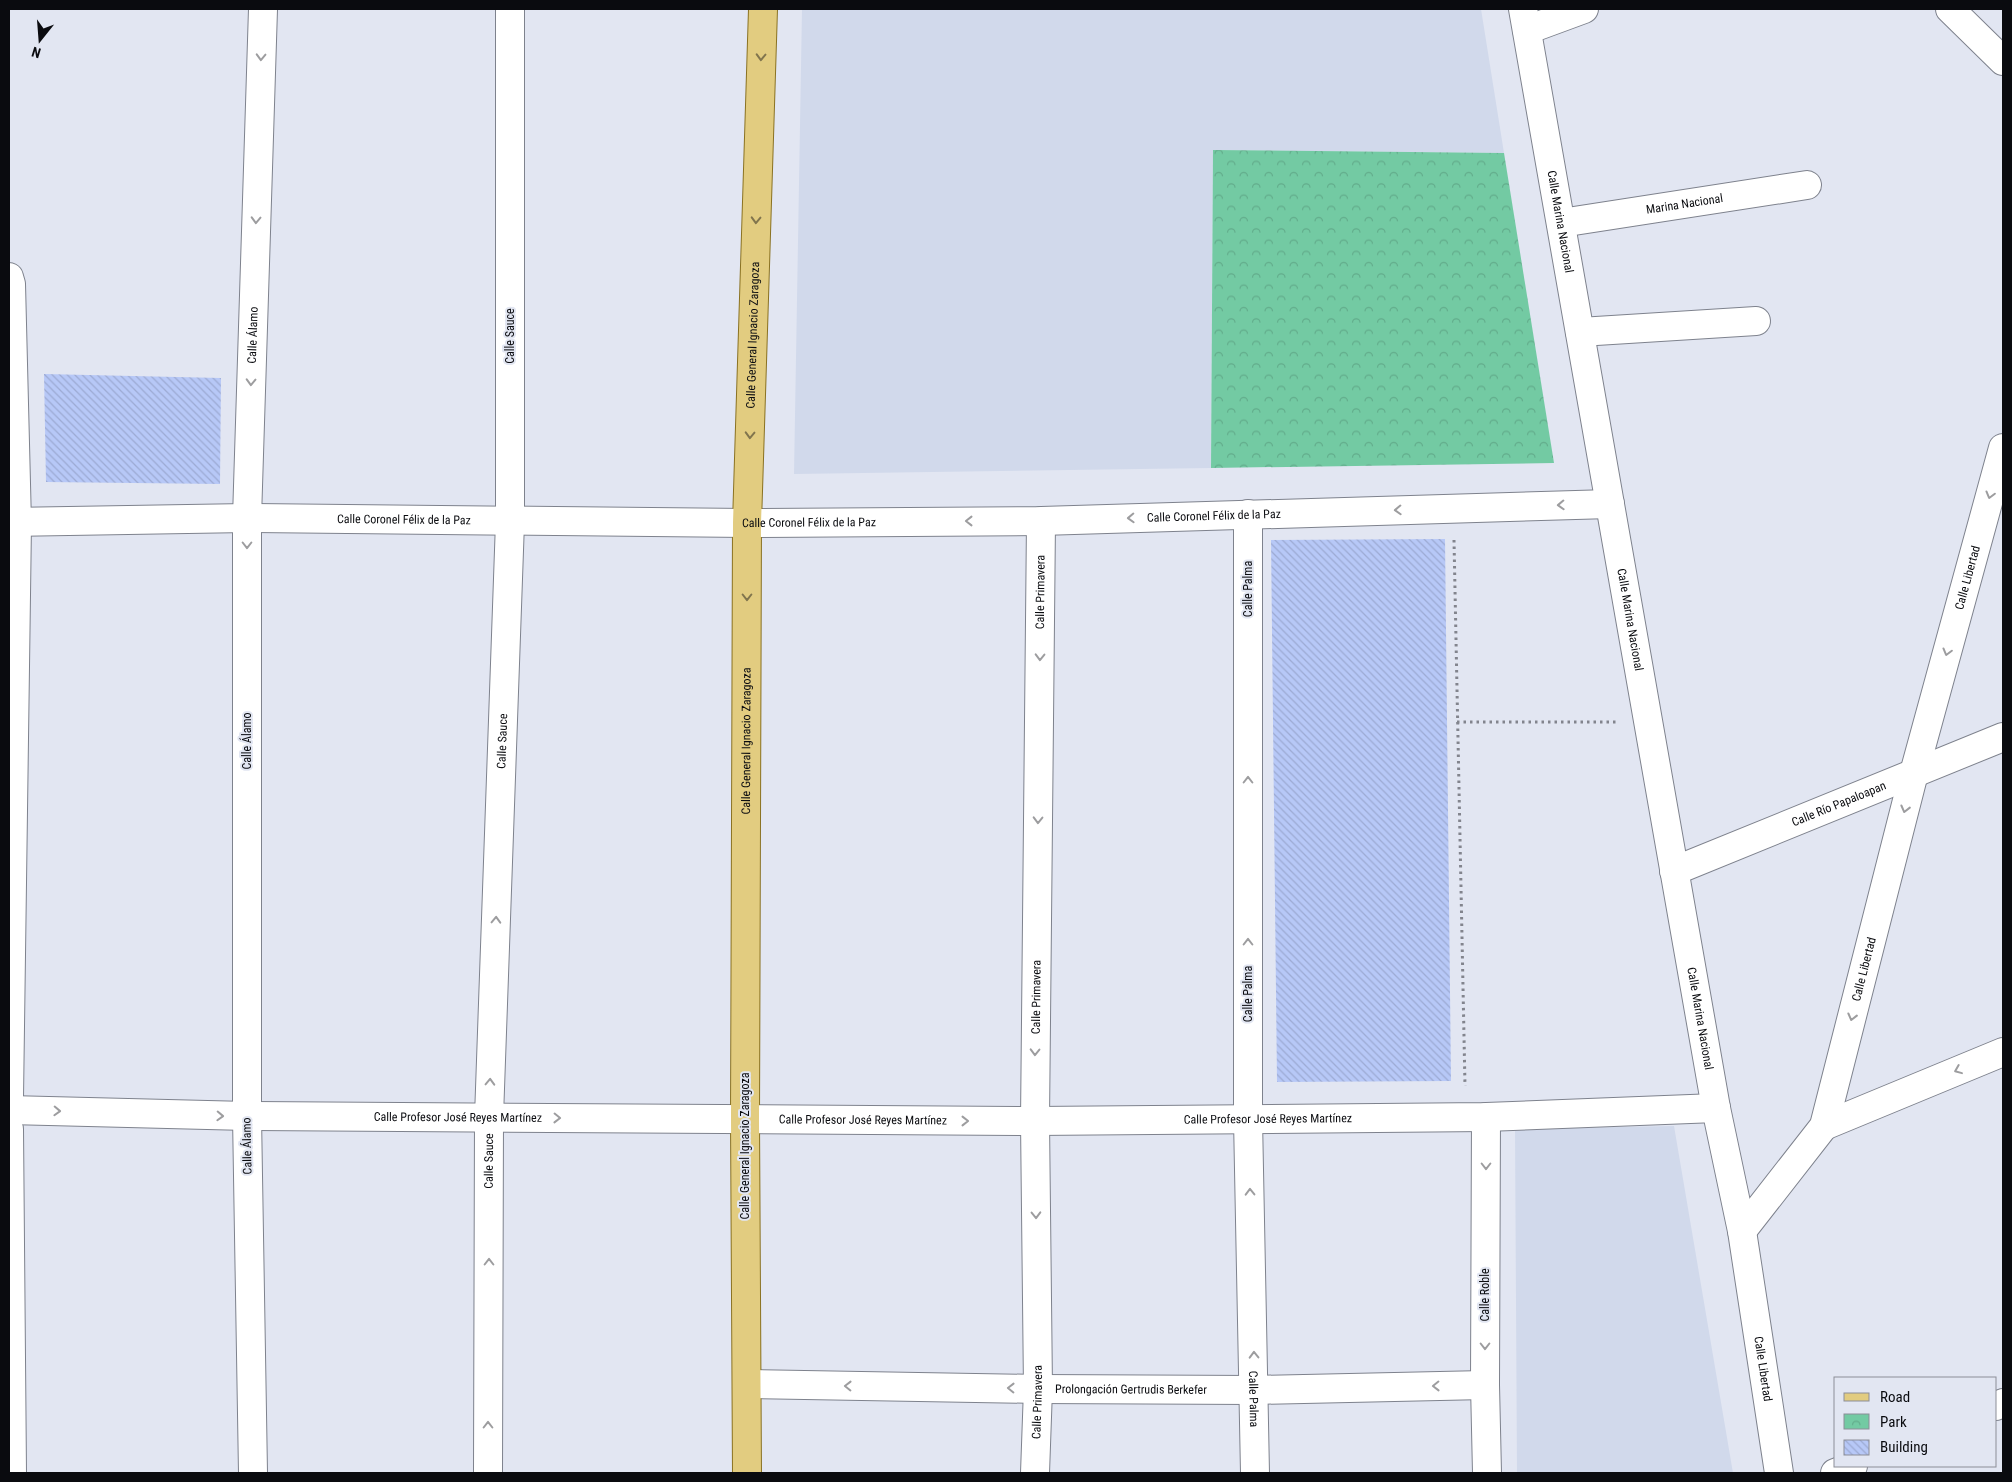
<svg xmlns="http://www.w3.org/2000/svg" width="2012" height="1482" font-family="'Roboto Condensed',sans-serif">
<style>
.built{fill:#d1d9eb}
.park{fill:url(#park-crowns)}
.building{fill:url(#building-back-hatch)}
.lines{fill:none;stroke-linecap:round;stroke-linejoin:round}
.minor-casing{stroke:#7e828d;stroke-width:30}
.major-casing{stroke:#8a7222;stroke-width:30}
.path{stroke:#82848d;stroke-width:3;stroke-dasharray:2.5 4;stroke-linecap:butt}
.minor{stroke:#fff;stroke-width:28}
.major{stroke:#e2cc80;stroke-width:28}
.oneway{stroke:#9d9d9f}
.oneway2{stroke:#81754d}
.labels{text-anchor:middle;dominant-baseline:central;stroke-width:4;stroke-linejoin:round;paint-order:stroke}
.street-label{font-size:12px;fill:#0a0b0f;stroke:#e2e6f2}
</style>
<defs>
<pattern id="park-crowns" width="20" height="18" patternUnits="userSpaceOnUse" patternTransform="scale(1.25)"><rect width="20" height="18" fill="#73caa3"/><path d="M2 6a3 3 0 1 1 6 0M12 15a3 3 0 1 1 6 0" fill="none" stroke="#62ac8b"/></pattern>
<pattern id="building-back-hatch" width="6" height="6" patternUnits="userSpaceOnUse" patternTransform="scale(1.25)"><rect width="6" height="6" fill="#b7c8f7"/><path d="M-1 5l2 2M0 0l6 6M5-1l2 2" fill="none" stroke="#9caad3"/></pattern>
</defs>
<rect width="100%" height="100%" fill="#e2e6f2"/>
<path class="built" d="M802 9H1481L1504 153 1213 150 1211 468 794 474Z
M1674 1126 1733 1473H1517L1515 1129Z"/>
<path class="park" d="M1213 150 1504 153 1554 463 1211 468Z"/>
<path class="building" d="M44 374 221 378 220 484 46 482Z
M1445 539 1451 1081 1277 1082 1271 540Z"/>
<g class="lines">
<defs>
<g id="minor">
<path id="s1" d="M1523 9 1716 1108 1742 1231 1779 1473"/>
<path d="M1950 9 2003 61"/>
<path d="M1527 30 1584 9"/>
<path id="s2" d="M1561 223 1807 185"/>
<path d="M9 277 11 284 17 523 9 1098"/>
<path d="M1580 332 1756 321"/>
<path id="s3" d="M1248 514V1119L1255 1473"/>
<path id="s4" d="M9 522 247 518 747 523 1041 521 1610 504"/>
<path id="s5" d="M1674 871 2003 737"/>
<path id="s6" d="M9 1110 247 1116 1035 1121 1486 1117 1716 1108"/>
<path d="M1486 1117 1485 1385 1487 1473"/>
<path d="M1824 1126 2003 1052"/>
<path d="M9 1129 12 1473"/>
<path id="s7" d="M1742 1231 1824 1126 1914 773 2003 448"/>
<path id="s8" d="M747 1384 1038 1389 1254 1390 1485 1385"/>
<path d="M1996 1406 2003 1403"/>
<path id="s9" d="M253 1473 247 1116V518L263 9"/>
<path id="s10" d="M488 1473 489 1117 510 522V9"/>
<path id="s11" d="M1035 1473 1038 1389 1035 1121 1041 521"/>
<path d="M1835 1473 1853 1466"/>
</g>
<g id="major">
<path id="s12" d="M747 1473 745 1120 747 523 763 9"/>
</g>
</defs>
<use href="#minor" class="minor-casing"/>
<use href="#major" class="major-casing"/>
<path class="path" d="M1454 540 1465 1086
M1457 722H1617"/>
<use href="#minor" class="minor"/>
<use href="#major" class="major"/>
</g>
<defs><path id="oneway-chevron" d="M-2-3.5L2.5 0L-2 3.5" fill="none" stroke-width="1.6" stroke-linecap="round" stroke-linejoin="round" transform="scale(1.25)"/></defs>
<g class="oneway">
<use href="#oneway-chevron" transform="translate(261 57) rotate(92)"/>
<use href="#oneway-chevron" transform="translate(256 220) rotate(92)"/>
<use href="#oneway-chevron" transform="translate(251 382) rotate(92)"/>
<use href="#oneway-chevron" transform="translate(1990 495) rotate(105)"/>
<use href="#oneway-chevron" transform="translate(1561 505) rotate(178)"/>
<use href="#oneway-chevron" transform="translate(1398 510) rotate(178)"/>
<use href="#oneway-chevron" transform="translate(1131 518) rotate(178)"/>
<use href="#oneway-chevron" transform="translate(969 521) rotate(180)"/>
<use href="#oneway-chevron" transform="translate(247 545) rotate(90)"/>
<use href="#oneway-chevron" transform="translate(1947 652) rotate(105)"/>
<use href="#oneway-chevron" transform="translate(1040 657) rotate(91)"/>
<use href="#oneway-chevron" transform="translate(1248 780) rotate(-90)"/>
<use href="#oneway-chevron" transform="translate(1905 809) rotate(104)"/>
<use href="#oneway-chevron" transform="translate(1038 820) rotate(91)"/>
<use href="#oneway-chevron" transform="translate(496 920) rotate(-88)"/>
<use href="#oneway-chevron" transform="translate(1248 942) rotate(-90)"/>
<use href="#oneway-chevron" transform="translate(1852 1017) rotate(104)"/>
<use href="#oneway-chevron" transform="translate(1035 1052) rotate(91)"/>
<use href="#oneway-chevron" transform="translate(1958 1070) rotate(158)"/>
<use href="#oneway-chevron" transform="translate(490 1082) rotate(-88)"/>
<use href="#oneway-chevron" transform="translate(57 1111) rotate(2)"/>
<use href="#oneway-chevron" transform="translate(220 1116) rotate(2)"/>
<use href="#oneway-chevron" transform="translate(557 1118) rotate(1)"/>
<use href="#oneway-chevron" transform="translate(965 1121)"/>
<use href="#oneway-chevron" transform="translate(1486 1166) rotate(90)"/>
<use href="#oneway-chevron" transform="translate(1250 1192) rotate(-91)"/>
<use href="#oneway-chevron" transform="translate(1036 1215) rotate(89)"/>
<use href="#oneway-chevron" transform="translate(489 1262) rotate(-90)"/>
<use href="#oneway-chevron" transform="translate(1485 1346) rotate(90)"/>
<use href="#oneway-chevron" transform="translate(1254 1355) rotate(-91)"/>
<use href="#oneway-chevron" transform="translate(848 1386) rotate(-179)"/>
<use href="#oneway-chevron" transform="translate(1436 1386) rotate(179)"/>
<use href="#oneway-chevron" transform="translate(1011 1388) rotate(-179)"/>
<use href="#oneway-chevron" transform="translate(488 1425) rotate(-90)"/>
</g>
<g class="oneway2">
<use href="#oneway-chevron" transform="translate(761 57) rotate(92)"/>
<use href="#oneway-chevron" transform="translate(756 220) rotate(92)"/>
<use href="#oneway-chevron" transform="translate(750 435) rotate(92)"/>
<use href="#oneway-chevron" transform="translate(747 597) rotate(90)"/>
</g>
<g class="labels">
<g class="street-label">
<text stroke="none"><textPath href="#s2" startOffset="125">Marina Nacional</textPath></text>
<text stroke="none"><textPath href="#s1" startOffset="216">Calle Marina Nacional</textPath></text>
<text stroke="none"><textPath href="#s9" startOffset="1138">Calle Álamo</textPath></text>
<text transform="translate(510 336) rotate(-90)">Calle Sauce</text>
<text stroke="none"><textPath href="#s12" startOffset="1138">Calle General Ignacio Zaragoza</textPath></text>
<text stroke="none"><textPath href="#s4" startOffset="1205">Calle Coronel Félix de la Paz</textPath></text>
<text stroke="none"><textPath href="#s4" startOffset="395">Calle Coronel Félix de la Paz</textPath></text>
<text stroke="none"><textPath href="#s4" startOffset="800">Calle Coronel Félix de la Paz</textPath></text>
<text stroke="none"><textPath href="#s7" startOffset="700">Calle Libertad</textPath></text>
<text transform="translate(1248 589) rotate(-90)">Calle Palma</text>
<text stroke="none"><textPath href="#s11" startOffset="881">Calle Primavera</textPath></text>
<text stroke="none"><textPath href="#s1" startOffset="620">Calle Marina Nacional</textPath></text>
<text transform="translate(247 741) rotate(-90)">Calle Álamo</text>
<text stroke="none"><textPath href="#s10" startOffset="732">Calle Sauce</textPath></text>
<text stroke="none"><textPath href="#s12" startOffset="732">Calle General Ignacio Zaragoza</textPath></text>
<text stroke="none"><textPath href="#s5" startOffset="178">Calle Río Papaloapan</textPath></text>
<text stroke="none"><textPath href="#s7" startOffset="295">Calle Libertad</textPath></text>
<text transform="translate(1248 994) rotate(-90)">Calle Palma</text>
<text stroke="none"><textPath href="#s11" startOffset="476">Calle Primavera</textPath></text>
<text stroke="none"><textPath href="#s1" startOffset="1025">Calle Marina Nacional</textPath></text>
<text stroke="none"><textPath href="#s6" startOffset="449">Calle Profesor José Reyes Martínez</textPath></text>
<text stroke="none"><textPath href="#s6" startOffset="1259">Calle Profesor José Reyes Martínez</textPath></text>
<text stroke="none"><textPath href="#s6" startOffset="854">Calle Profesor José Reyes Martínez</textPath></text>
<text transform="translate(247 1146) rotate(-91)">Calle Álamo</text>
<text transform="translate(745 1146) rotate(-90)">Calle General Ignacio Zaragoza</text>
<text stroke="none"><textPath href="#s10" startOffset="312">Calle Sauce</textPath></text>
<text transform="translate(1485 1295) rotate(-90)">Calle Roble</text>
<text stroke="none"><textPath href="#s1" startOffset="1381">Calle Libertad</textPath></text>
<text stroke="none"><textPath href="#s8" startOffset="384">Prolongación Gertrudis Berkefer</textPath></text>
<text stroke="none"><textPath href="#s3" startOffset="885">Calle Palma</textPath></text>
<text stroke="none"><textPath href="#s11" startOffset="71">Calle Primavera</textPath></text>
</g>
</g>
<rect width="2012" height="1482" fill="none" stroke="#0a0b0f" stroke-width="20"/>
<rect x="1834" y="1377" width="162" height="90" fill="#e2e6f2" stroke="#8c8e97"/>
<rect x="1844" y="1393" width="25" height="8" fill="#e2cc80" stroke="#8c8e97"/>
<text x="1880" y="1402" font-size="15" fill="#0a0b0f">Road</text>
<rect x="1844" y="1414" width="25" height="15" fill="url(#park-crowns)" stroke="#8c8e97"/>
<text x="1880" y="1427" font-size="15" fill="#0a0b0f">Park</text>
<rect x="1844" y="1440" width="25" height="15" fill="url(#building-back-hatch)" stroke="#8c8e97"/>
<text x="1880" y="1452" font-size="15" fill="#0a0b0f">Building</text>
<g transform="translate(40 40) rotate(197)" stroke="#e2e6f2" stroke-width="4" paint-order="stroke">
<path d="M0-4L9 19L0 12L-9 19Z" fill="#0a0b0f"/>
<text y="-8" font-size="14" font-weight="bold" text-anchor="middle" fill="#0a0b0f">N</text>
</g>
</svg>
